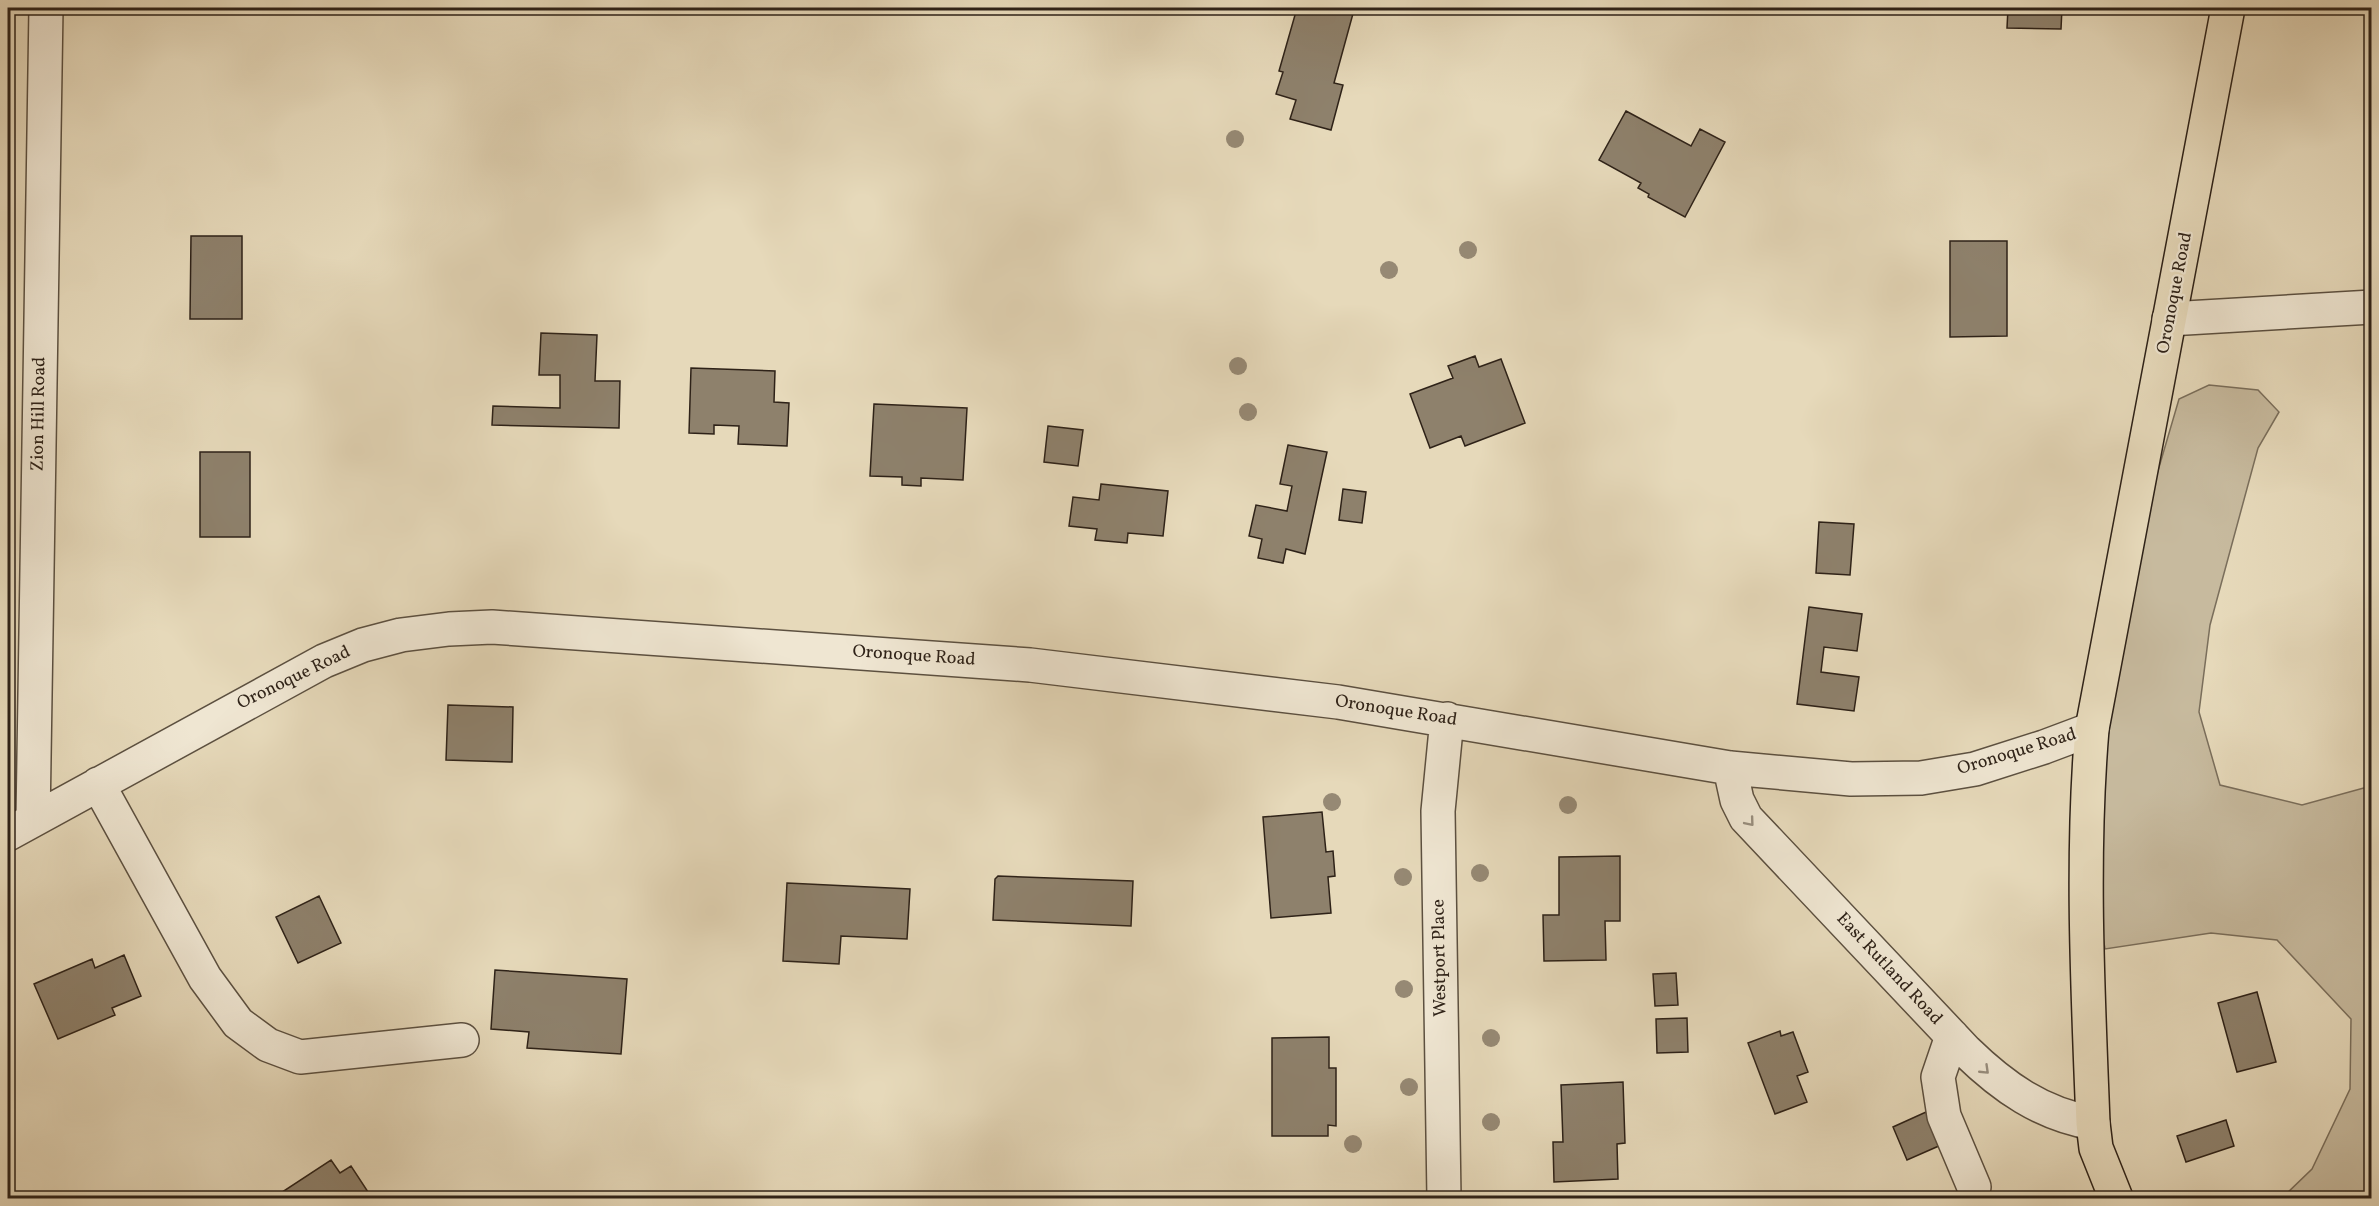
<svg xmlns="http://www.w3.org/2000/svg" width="2379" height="1206" font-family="Vollkorn,serif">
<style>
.green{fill:#c7ba9e;stroke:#7a6e5b;stroke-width:1.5}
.building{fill:#8e816c;stroke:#2e2218;stroke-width:1.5}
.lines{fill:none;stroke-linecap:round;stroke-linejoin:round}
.minor-casing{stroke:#5c5040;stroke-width:36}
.major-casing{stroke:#2e2218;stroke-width:36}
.minor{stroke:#efe6d2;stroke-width:33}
.major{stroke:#e6d9ba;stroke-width:33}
.tree{fill:#968974}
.oneway{stroke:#988e7e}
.labels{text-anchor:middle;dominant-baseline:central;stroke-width:4.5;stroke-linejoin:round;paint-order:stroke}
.street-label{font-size:18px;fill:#2e2218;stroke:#efe6d2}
</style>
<rect width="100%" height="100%" fill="#e6d9ba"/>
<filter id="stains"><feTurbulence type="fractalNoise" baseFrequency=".00333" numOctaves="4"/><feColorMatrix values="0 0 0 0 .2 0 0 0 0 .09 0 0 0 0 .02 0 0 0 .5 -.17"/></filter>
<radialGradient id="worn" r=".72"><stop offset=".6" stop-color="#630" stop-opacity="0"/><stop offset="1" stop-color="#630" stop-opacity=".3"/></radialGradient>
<path class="green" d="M2209 385 2258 390 2279 412 2258 448 2210 625 2199 712 2220 785 2302 805 2371 786V1198H2282L2312 1169 2350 1089 2351 1019 2277 940 2211 933 2105 949 2099 915 2094 802 2131 563 2179 399Z"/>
<path class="building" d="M1297 8 1354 10 1334 83 1343 85 1331 130 1290 119 1296 100 1276 94 1283 72 1279 71Z
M2008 8H2062L2061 29 2007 28Z
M1626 111 1691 146 1700 129 1725 142 1685 217 1648 197 1649 194 1638 188 1641 183 1599 160Z
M191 236H242V319H190Z
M1950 241H2007V336L1950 337Z
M541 333 597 335 595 381H620L619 428 492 425 493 406 560 408V375H539Z
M1475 356 1479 367 1501 359 1525 423 1465 446 1461 436 1430 448 1410 394 1453 378 1448 366Z
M691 368 775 371 774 402 789 403 787 446 738 444 739 426 714 425V434L689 433Z
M874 404 967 408 963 480 921 478V486L902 485V477L870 476Z
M1048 426 1083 430 1078 466 1044 462Z
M1288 445 1327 452 1305 554 1286 549 1283 563 1258 558 1262 539 1249 536 1256 505 1287 511 1292 486 1280 484Z
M200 452H250V537H200Z
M1101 484 1168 491 1163 536 1128 533 1127 543 1095 540 1097 529 1069 526 1073 497 1099 500Z
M1343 489 1366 492 1362 523 1339 520Z
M1819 522 1854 524 1850 575 1816 573Z
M1809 607 1862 614 1857 651 1824 647 1821 672 1859 677 1854 711 1797 704Z
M448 705 513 707 512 762 446 760Z
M1322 812 1326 852 1333 851 1335 876 1328 877 1331 913 1271 918 1263 817Z
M1620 856V921H1605L1606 960 1544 961 1543 915H1559V857Z
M998 876 1133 881 1131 926 993 920 995 879Z
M787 883 910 889 907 939 841 936 839 964 783 961Z
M319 896 341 943 298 963 276 917Z
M124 955 141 996 112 1008 115 1015 58 1039 34 984 92 959 95 968Z
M495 970 627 979 621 1054 527 1048 529 1032 491 1029Z
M1676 973 1678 1005 1655 1006 1653 974Z
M2257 992 2276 1062 2237 1072 2218 1003Z
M1687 1018 1688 1052 1657 1053 1656 1019Z
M1780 1031 1781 1036 1793 1032 1808 1072 1797 1076 1807 1102 1775 1114 1748 1043Z
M1329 1037V1068H1336V1126L1328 1125V1136H1272V1038Z
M1623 1082 1625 1143 1617 1144 1618 1179 1554 1182 1553 1142H1563L1561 1085Z
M1926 1112 1941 1145 1907 1160 1893 1127Z
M2226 1120 2234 1146 2186 1162 2177 1136Z
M331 1160 340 1173 351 1166 372 1198H273Z"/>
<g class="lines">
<defs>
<path id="minor" d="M2169 319 2372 307
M1730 768 1737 800 1746 818 1966 1051C2003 1087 2041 1114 2093 1123
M98 784 205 978 238 1023 268 1045 300 1057 462 1040
M33 820 46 8
M8 834 324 661 363 645 401 635 449 629 492 627 1030 665 1338 702 1730 768 1851 779 1921 778 1975 769 2044 747 2092 729
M1952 1036 1938 1077 1944 1116 1974 1187
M1444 1198 1438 811 1447 719"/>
<path id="major" d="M2116 1198 2096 1148 2093 1123C2088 992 2081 860 2092 729L2228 8"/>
</defs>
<use href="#minor" class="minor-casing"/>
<use href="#major" class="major-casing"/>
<use href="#minor" class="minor"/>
<use href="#major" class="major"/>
</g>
<g class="tree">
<circle cx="1235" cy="139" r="9"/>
<circle cx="1468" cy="250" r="9"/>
<circle cx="1389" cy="270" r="9"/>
<circle cx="1238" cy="366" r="9"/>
<circle cx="1248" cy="412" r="9"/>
<circle cx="1332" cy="802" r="9"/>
<circle cx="1568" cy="805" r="9"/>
<circle cx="1480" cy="873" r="9"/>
<circle cx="1403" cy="877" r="9"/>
<circle cx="1404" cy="989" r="9"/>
<circle cx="1491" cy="1038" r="9"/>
<circle cx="1409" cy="1087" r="9"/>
<circle cx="1491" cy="1122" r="9"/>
<circle cx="1353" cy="1144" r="9"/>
</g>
<defs><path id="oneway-chevron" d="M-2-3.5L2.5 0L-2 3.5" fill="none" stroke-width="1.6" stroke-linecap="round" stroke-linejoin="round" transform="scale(1.5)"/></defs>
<g class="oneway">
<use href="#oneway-chevron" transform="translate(1750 822) rotate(50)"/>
<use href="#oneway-chevron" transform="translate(1985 1070) rotate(44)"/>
</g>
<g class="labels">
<g class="street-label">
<text transform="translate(2175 293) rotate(-79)">Oronoque Road</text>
<text transform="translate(39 414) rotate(-89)">Zion Hill Road</text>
<text transform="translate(914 656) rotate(4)">Oronoque Road</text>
<text transform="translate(294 678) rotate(-26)">Oronoque Road</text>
<text transform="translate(1396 711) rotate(9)">Oronoque Road</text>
<text transform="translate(2017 752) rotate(-17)">Oronoque Road</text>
<text transform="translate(1440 958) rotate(-91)">Westport Place</text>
<text transform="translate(1889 969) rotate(47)">East Rutland Road</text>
</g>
</g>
<rect width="2379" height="1206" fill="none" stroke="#e6d9ba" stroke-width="30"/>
<rect x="9" y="9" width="2361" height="1188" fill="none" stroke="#2e2218" stroke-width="3"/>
<rect x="15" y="15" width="2349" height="1176" fill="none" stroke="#2e2218" stroke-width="1.5"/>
<rect width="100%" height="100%" filter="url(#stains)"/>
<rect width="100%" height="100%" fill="url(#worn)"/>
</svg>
